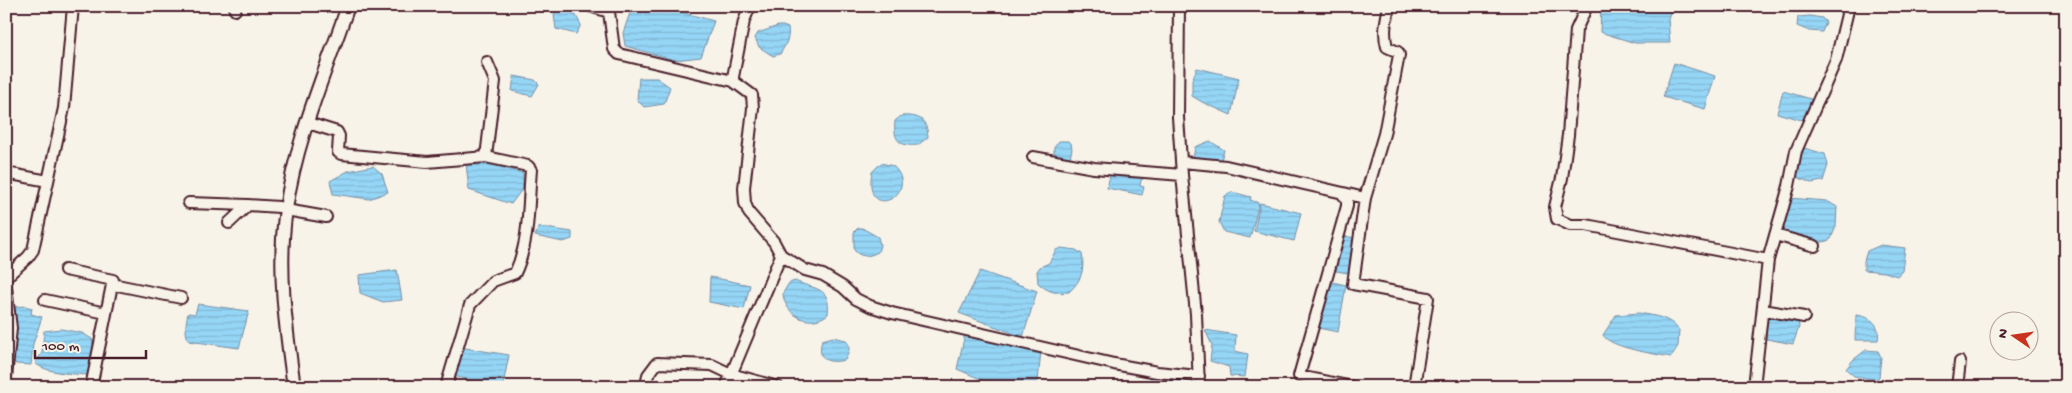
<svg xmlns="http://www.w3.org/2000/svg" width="2072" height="393" font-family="'Gochi Hand',sans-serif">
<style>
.water{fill:url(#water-rules);stroke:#778da5}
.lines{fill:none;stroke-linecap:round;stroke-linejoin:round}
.minor-casing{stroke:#4a1f2b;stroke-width:14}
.major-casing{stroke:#4a1f2b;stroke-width:16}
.minor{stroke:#f7f3e8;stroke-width:10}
.major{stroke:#f7f3e8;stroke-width:12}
</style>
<defs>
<pattern id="water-rules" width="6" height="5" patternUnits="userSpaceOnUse" patternTransform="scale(1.25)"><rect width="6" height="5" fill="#95d6f6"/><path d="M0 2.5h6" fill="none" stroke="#82b7d3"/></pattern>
</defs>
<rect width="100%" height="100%" fill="#f7f3e8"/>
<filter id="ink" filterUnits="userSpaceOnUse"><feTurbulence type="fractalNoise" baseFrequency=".02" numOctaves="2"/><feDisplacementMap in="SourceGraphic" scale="10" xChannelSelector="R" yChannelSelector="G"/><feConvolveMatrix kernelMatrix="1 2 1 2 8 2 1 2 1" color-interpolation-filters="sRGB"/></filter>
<g filter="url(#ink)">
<path class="water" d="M558 6 573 10 581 25 576 34 556 29 554 15Z
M641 6 681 12 714 21 701 57 675 60 625 46 623 33 631 10Z
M1601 6H1672L1668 19 1670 43H1635L1600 32Z
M1810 16 1822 18 1826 22 1822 32 1809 31 1797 26 1798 17Z
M778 26H783L788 28C790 38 785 46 780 54L773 56 759 47 755 38 758 33Z
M1674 63 1715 76 1705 109 1663 97Z
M1197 68 1239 78 1231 115 1202 102 1192 96V80Z
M514 76 535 80 539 84 532 96 512 91Z
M639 78H657L670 87 664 104 644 107 637 100Z
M1783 91 1811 99 1805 121 1777 113Z
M901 116C919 115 927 119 928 137L918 145C899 147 893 140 895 121Z
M1059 141H1068L1071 143 1072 149 1070 158 1054 157V147Z
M1210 141 1224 150 1220 163 1193 159 1195 147Z
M1804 148 1825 154 1828 165 1823 181 1811 183 1793 175Z
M466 163H484L523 173V188L511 204 469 190Z
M881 163 893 166C923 194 862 225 872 172Z
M373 166 382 174 388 192 369 199 333 194 330 181 348 171Z
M1111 172 1144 176 1143 179 1141 180 1140 186 1144 187 1142 195 1107 188Z
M1232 192 1251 197 1250 200 1259 203 1250 238 1224 232 1219 222 1225 196Z
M1789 198 1827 201 1837 207 1836 226 1831 239C1815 248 1795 238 1779 233Z
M1260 203 1301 213 1294 241 1254 231Z
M539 227 572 232V239L563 242 535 236Z
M858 228H862L878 237 880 245 878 252C868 257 861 258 854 250V232Z
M1344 236 1355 238 1348 273 1336 271Z
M1881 245 1905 248 1902 271 1897 276 1885 272 1864 270V261L1867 251Z
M1061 248 1076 250 1082 254C1085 270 1081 281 1069 292 1056 294 1048 292 1038 283L1037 271 1040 267 1049 263 1056 250Z
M397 270 402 300 383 302 360 293 359 275Z
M980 271 1037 291 1023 337 959 313Z
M710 277 750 285 744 309 709 302Z
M795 281C815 290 831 286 828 314 810 329 784 315 783 293L789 283Z
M1332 282 1346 285 1338 332 1318 328Z
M198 304 249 311 239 348 189 341C184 332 186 322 188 313L195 314Z
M25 306 32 308 31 314 42 317 33 344 31 365 16 364 11 358 14 307Z
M1639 313C1655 316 1669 317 1679 330L1678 346 1671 357C1656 354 1610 348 1603 335L1616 315Z
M1772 314 1798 320 1799 327 1793 344 1762 338 1765 318Z
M1856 315C1871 316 1881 325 1878 340H1855Z
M61 329 82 333 92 339 94 349 88 375C74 374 45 373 35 363L42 353 44 331Z
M1205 330 1236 335 1235 351 1248 354 1245 377 1230 376 1229 367 1210 361 1212 345Z
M965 334 1041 350 1038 382 985 381 957 369Z
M833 337 846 340C851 347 849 353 845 360 828 364 816 360 822 340Z
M459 347 509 355 503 385 489 386 454 376Z
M1866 350 1878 351 1881 357 1879 377 1876 380 1854 376 1846 369 1853 360Z
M1154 375 1180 376 1181 387H1136L1139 381H1148Z"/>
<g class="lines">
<defs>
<path id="minor" d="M590 6 609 12 614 49 619 54 733 81
M750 6 744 21 733 77V81L752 95 753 108 744 188 745 203 749 213 774 242 781 255 805 270 823 275 843 287 856 299 870 306 892 313 1114 364 1157 372 1199 376
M1179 6 1178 117 1182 175 1196 314 1199 387
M1389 6C1386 21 1383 32 1387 47L1398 52 1399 55 1384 134 1365 198 1353 284 1428 298 1414 387
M1587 6 1576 30 1568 135 1562 178 1555 207 1557 219 1570 225H1586L1768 260
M235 10 236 6
M308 123 337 132 339 136 338 152 341 154 427 162 486 157 528 166 531 170C528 205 530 241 515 273L493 281 470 305 446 387
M486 157 495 81 487 62
M1033 157 1094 168 1182 175
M1182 162 1226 166 1365 198
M6 173 48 181
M1342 193 1347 200V206L1299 376 1353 387
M189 203 248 205
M286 210 326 217
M229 223 248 205 279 207
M1775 235 1815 246
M65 270 113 280 91 387
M6 277 28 257 33 250 64 108 73 6
M112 284 181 298
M6 287 11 328 6 378
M45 300 106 313
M1763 310 1804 317
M646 387 648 375 657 363 712 365 731 374 778 387
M726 387 781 255
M1754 387 1768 260 1789 186 1796 151 1836 60 1849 6
M1957 387 1960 362"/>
<path id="major" d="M294 387C286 328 277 269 286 209 296 139 325 73 348 6"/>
</defs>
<use href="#minor" class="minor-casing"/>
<use href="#major" class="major-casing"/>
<use href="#minor" class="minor"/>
<use href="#major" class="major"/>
</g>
</g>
<rect width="2072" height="393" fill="none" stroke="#f7f3e8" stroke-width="25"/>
<rect x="12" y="12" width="2047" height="368" fill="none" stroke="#4a1f2b" stroke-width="2" filter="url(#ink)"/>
<g transform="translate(2014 336) rotate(283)"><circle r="24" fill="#f7f3e8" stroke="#b29e9c"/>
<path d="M0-4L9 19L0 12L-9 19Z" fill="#c8321e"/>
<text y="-8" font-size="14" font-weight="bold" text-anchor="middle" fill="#4a1f2b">N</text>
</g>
<path d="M35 350v8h111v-8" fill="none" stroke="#4a1f2b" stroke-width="2.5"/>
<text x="42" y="350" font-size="15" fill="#4a1f2b" stroke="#f7f3e8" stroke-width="4" paint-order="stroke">100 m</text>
</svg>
